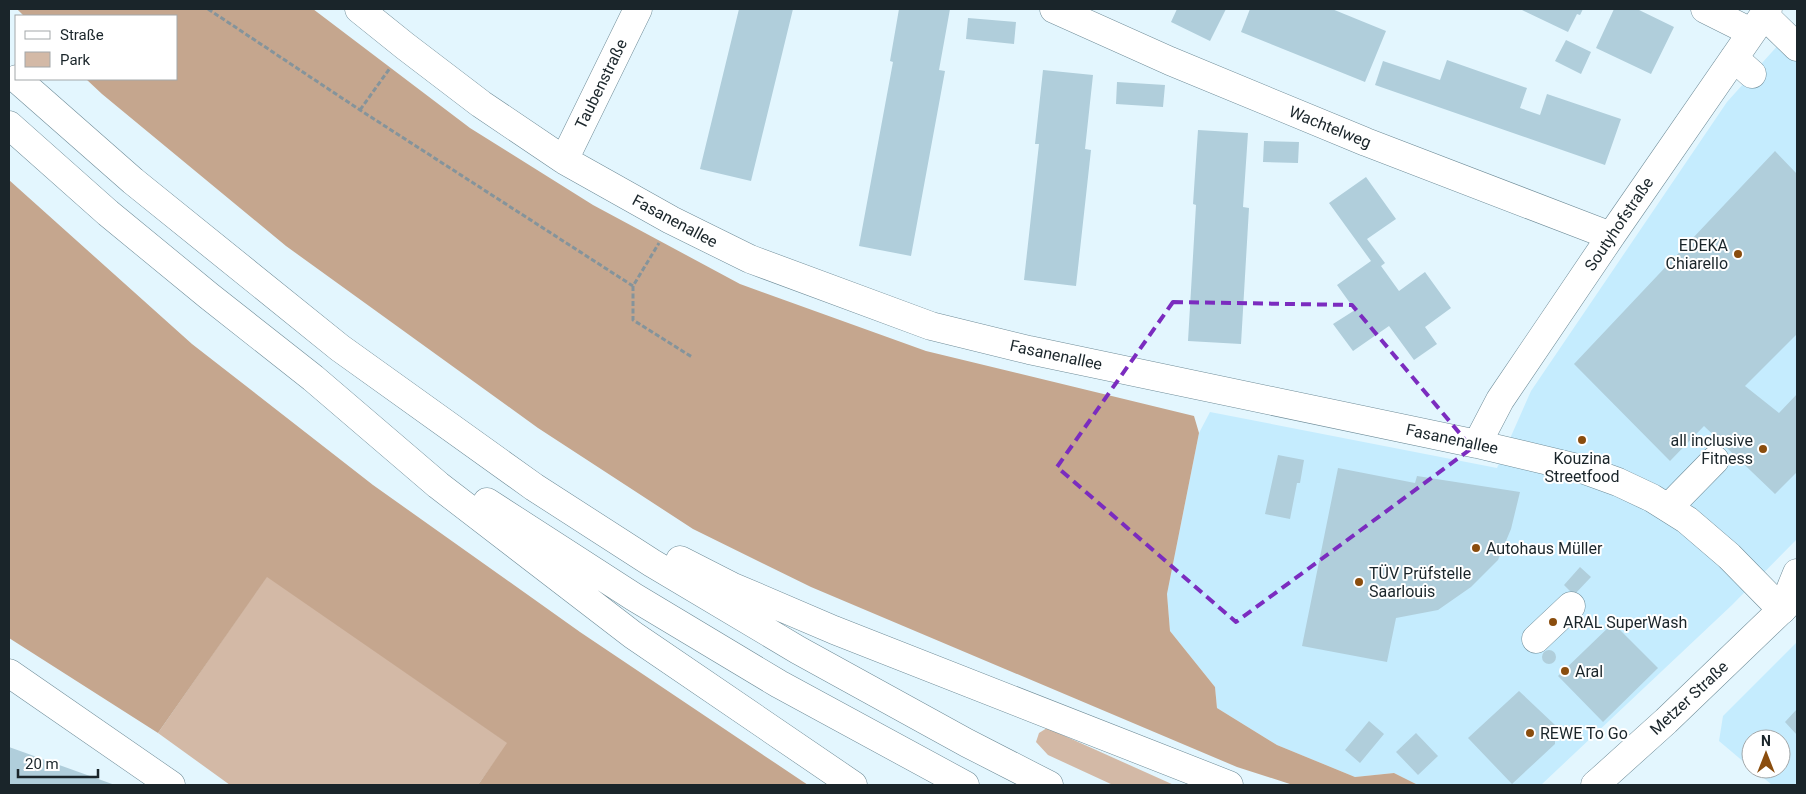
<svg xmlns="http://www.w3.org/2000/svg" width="1806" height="794" font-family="Roboto,sans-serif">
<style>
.built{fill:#c5ecfe}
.green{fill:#d3b9a6}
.forest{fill:#c5a68e}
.building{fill:#b0cedb}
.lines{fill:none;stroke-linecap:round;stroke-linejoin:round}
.minor-casing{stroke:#6f8c98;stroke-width:29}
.major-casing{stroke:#6f8c98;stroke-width:29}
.highway-casing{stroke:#6f8c98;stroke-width:29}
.path{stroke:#85949b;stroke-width:3;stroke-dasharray:5 2.5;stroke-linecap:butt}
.minor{stroke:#fff;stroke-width:28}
.major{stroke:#fff;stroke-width:28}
.highway{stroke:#fff;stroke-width:28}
.marked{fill:none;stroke:#7b2cbf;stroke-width:4;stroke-dasharray:10 6;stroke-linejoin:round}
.poi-dot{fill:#8a4d0e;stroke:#fff;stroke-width:2}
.labels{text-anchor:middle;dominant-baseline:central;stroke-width:4;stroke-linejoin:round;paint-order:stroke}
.street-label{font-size:16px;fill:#1a252a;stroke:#fff}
.poi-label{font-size:16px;fill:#1a252a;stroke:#fff;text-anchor:start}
</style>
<rect width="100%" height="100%" fill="#e3f6fe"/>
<path class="built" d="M1780 43 1797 60V539L1732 605 1541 785H1418L1394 773 1355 777 1277 745 1217 708 1215 687 1170 631 1167 594 1199 433 1210 412 1497 468 1531 391 1727 102Z
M1797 642V785H1772L1753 769H1781V739H1751V768L1719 741 1723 716Z"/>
<path class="green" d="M267 576 508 743 478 785H230L158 733Z
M1047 728 1174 785H1113L1048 755 1036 742 1039 733Z"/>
<path class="forest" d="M17 9H313L470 128 593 205 740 284 926 351 1194 416 1199 433 1167 594 1170 631 1215 687 1217 708 1277 745 1355 777 1394 773 1418 785H1293L1237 767 811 587 693 529 538 428 286 246 102 94 86 79H176V16H24Z
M9 180 192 344 373 485 580 632 808 785H478L507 743 267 577 158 733 9 638Z"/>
<path class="building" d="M739 9H793L751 181 700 169Z
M899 9H950L939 70 945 71 911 256 859 246 893 62 890 61Z
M1177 9H1226L1210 41 1171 22Z
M1250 9H1332L1386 31 1365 82 1241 32Z
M1520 9H1583L1580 15 1577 14 1568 32Z
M1614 9H1637L1674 27 1651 74 1596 48Z
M968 18 1016 22 1014 44 966 39Z
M1566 40 1591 52 1581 74 1555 61Z
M1447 60 1527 88 1520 108 1540 115 1547 94 1621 119 1605 165 1375 85 1383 61 1440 80Z
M1043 70 1093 75 1085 149 1091 150 1076 286 1024 280 1039 144H1035Z
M1117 82 1165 85 1163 107 1116 104Z
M1198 130 1248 133 1243 207 1249 208 1241 344 1188 341 1196 205 1193 204Z
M1264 141 1299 142 1298 163 1263 162Z
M1775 151 1797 174V334L1745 386 1779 413 1797 394V472L1775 494 1704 426 1670 461 1574 364Z
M1366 177 1396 219 1367 239 1385 263 1381 266 1399 291 1425 272 1451 308 1425 327 1437 344 1414 360 1389 326 1353 351 1333 324 1355 310 1337 285 1371 261 1329 203Z
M1278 455 1304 460 1300 483H1297L1290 519 1265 514Z
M1338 468 1415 483 1417 476 1520 492 1511 529 1498 560 1471 587 1438 610 1396 618 1387 662 1302 646Z
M1580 567 1591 577 1574 595 1564 585Z
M1613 623 1658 668 1603 722 1558 676Z
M1542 657a7 7 0 1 1 14 0a7 7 0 1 1-14 0Z
M1519 691 1555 725V744L1512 784 1468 738Z
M1797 709V735L1785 722Z
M1369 721 1384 734 1360 763 1345 750Z
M1416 733 1438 756 1418 775 1396 752Z
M9 747 115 785H9Z"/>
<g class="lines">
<defs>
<path id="minor" d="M359 9 405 46 481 104 564 160 671 220 750 259 931 326 1029 350 1477 444 1582 469 1618 482 1652 498 1687 520 1729 556 1782 610 1797 573
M1054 9 1170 61 1366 142 1611 236
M1705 9 1751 32
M1764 15 1797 47
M1734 58 1752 74
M564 160 638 9
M1477 444 1500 400 1611 236 1768 9
M1668 508 1715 460
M1536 639 1571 606
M9 673 171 785"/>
<path id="major" d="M1595 785 1666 721 1797 595"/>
<path id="highway" d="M17 79 133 181 340 348 534 487 652 563 798 650 967 743 1049 785
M9 125 108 213 209 296 313 378 438 485 633 635 853 785
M487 502 634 597 779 684 965 785
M680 560 731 586 834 630 1229 785
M1596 785V784"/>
</defs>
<use href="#minor" class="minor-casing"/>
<use href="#major" class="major-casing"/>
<use href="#highway" class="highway-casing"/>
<path class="path" d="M208 9 360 110 633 286 659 243
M360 110 390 68
M633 286V320L692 357"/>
<use href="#minor" class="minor"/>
<use href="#major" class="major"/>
<use href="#highway" class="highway"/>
</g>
<path class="marked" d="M1173 302 1352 305 1472 448 1236 622 1057 467Z"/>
<g class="poi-dot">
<circle cx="1738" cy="254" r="5"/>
<circle cx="1582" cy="440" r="5"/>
<circle cx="1763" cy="449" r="5"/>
<circle cx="1476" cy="548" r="5"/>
<circle cx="1359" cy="582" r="5"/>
<circle cx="1553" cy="622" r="5"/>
<circle cx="1565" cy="671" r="5"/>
<circle cx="1530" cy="733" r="5"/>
</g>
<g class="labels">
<g class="street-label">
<text transform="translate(601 84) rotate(-64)">Taubenstraße</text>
<text transform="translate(1330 127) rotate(22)">Wachtelweg</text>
<text transform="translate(675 221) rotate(28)">Fasanenallee</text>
<text transform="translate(1619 224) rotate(-56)">Soutyhofstraße</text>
<text transform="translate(1056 355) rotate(12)">Fasanenallee</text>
<text transform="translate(1452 439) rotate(12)">Fasanenallee</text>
<text transform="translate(1689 698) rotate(-43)">Metzer Straße</text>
</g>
<g class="poi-label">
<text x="1728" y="245" text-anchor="end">EDEKA<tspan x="1728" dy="18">Chiarello</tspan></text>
<text x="1753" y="440" text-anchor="end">all inclusive<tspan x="1753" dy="18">Fitness</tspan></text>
<text x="1582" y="458" text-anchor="middle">Kouzina<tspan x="1582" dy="18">Streetfood</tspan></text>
<text x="1486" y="548">Autohaus Müller</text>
<text x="1369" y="573">TÜV Prüfstelle<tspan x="1369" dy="18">Saarlouis</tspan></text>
<text x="1563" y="622">ARAL SuperWash</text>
<text x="1575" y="671">Aral</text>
<text x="1540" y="733">REWE To Go</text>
</g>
</g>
<rect width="1806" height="794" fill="none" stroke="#1a252a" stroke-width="20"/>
<rect x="15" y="15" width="162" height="65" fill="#ffffff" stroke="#a3a8aa"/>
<rect x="25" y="31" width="25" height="8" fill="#ffffff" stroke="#a3a8aa"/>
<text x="60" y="40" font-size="15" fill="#1a252a">Straße</text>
<rect x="25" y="52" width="25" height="15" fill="#d3b9a6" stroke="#a3a8aa"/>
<text x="60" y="65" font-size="15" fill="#1a252a">Park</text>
<g transform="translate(1766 754)"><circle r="24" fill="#ffffff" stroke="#a3a8aa"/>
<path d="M0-4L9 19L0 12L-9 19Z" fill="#8a4d0e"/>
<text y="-8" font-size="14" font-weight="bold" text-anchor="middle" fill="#1a252a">N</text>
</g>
<path d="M18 769v8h80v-8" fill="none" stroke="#1a252a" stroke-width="2.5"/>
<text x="25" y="769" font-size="15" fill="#1a252a" stroke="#ffffff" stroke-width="4" paint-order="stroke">20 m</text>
</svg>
